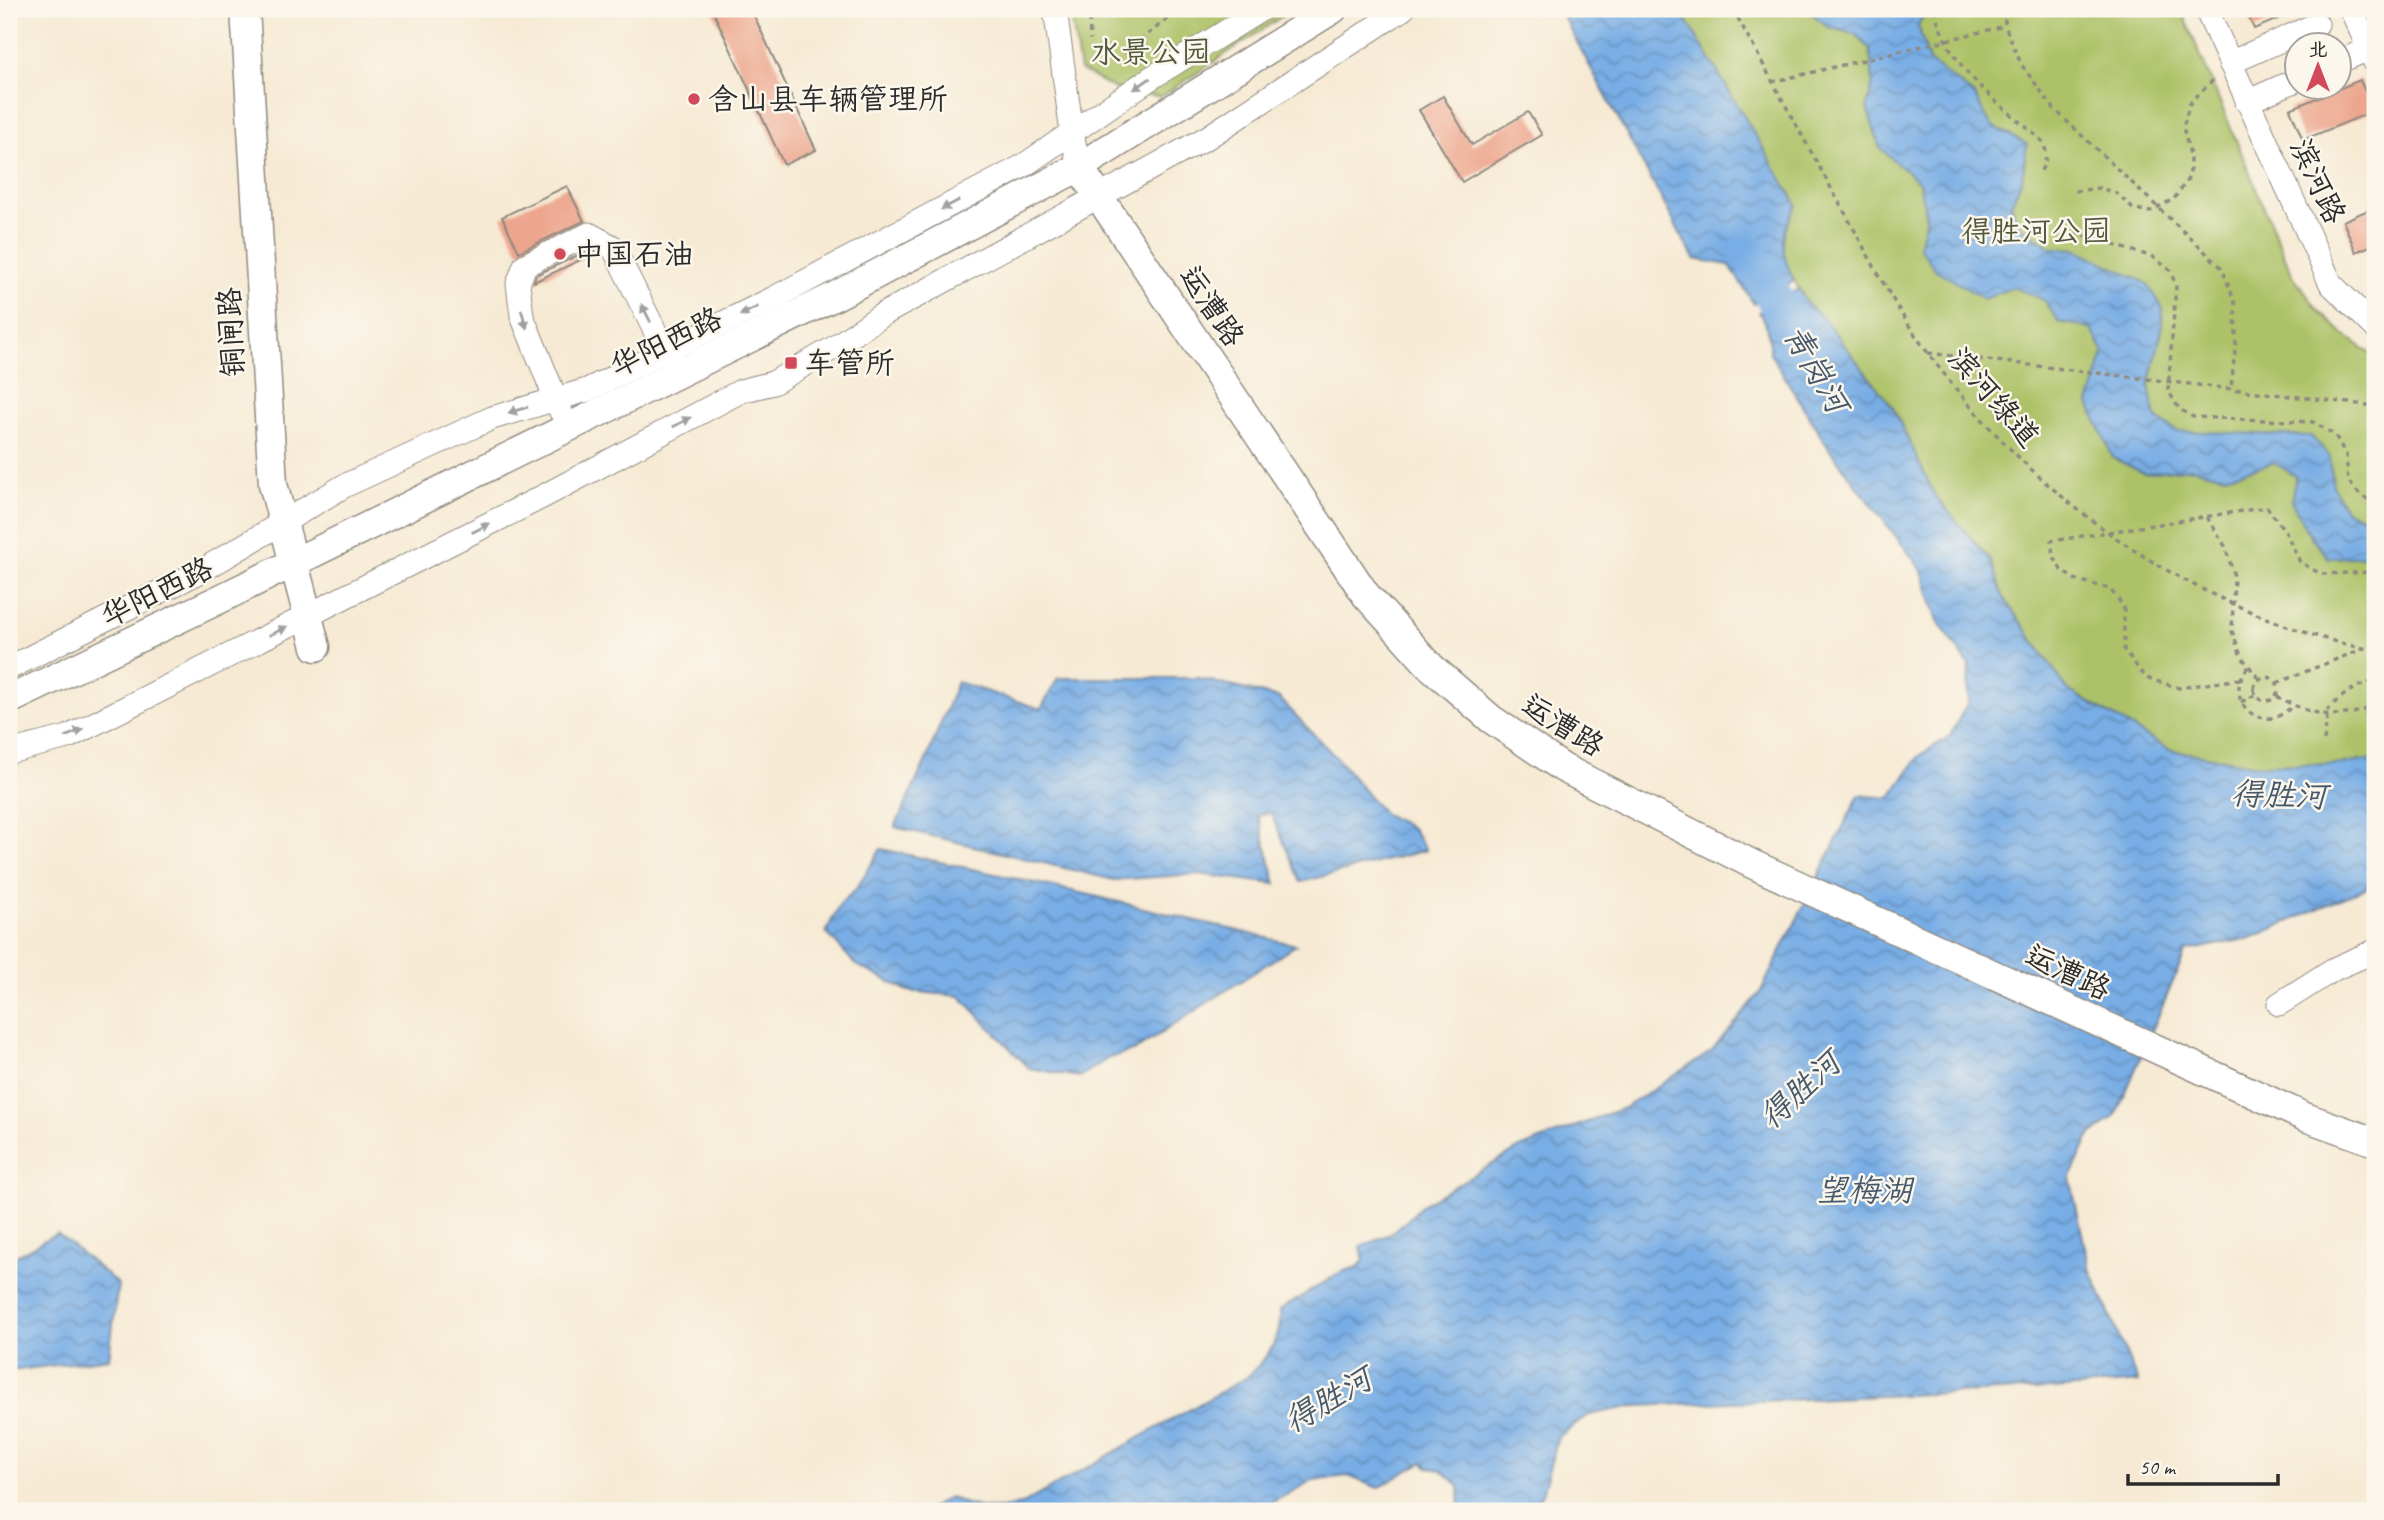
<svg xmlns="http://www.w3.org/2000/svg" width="2384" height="1520" font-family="Caveat,'LXGW WenKai TC',sans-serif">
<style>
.green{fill:#adc267;stroke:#6c7649;stroke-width:2}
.water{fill:url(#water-waves);stroke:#526c88;stroke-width:2}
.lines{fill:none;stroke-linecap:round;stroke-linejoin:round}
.river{stroke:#78ade5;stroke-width:37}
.building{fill:#eda68d}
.minor-casing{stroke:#908a80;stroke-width:25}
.major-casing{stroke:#908a80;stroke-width:31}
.path{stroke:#908a80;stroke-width:3.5;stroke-dasharray:5 5;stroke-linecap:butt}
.minor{stroke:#fff;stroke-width:23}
.major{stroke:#fff;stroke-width:28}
.oneway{fill:#a0a0a0}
.poi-dot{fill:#d1495b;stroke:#fbf7ec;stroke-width:2.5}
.labels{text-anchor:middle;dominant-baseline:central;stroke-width:5;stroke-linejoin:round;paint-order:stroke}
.park-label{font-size:30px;fill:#52583d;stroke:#fbf7ec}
.poi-label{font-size:30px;fill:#2b2b2b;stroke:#fbf7ec;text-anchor:start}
.street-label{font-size:30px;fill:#2b2b2b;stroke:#fbf7ec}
.water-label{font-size:32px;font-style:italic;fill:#46586c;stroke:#fbf7ec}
</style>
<defs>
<pattern id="water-waves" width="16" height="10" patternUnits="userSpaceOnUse" patternTransform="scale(1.75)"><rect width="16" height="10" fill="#78ade5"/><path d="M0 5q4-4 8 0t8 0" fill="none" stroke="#638dba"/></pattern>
</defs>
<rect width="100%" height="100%" fill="#fbf7ec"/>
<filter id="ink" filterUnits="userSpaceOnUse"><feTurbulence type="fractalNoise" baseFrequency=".0143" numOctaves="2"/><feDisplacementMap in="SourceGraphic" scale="14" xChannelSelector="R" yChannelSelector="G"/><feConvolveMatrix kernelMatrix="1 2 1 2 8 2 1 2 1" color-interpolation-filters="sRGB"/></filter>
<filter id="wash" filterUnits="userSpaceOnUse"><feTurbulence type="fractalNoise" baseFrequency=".00686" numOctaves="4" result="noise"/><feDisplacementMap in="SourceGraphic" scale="28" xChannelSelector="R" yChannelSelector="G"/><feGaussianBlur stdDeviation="1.57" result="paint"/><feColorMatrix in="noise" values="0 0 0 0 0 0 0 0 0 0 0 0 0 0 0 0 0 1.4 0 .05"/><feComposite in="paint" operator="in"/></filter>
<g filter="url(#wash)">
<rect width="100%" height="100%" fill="#f6ead4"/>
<path class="green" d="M1070 9H1293L1161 97 1115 89 1080 70Z
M1680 9H2181L2292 274 2319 311 2342 333 2375 357V759L2344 764 2257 765 2170 750 2068 690 2003 597 1991 561 1935 496 1893 408 1824 319 1806 303 1783 258 1782 244 1786 224Z"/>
<path class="water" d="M1559 9H1680L1797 205C1779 236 1779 249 1794 281L1754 304 1729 265 1694 259Z
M1806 9H1922L1924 15 1918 25 1929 61 1974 95 1991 125 2027 144 2022 179 2011 205 2020 226 2052 248 2076 249 2148 284 2163 309 2161 334 2149 387 2156 418 2177 431 2311 436 2330 457 2333 486 2346 511 2375 520V556L2329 558 2312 539 2291 501 2296 476 2274 463 2225 476 2192 468 2144 473 2113 458 2089 404 2104 353 2091 328 2059 322 2044 300 2013 287 1984 299 1936 270 1919 247 1926 217 1919 182 1880 148 1867 107 1873 82 1870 49 1855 34 1830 28Z
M1799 289 1806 303 1824 319 1893 408 1935 496 1991 561 2003 597 2068 690 2170 750 2257 765 2344 764 2375 759V884L2251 938 2186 951 2115 1117 2089 1137 2070 1178 2089 1266 2138 1382 2052 1389 1634 1406 1589 1415 1558 1437 1537 1511H1460L1459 1486 1442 1470 1429 1468 1423 1462 1378 1488 1348 1476 1313 1480 1257 1511H925L950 1497C974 1510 998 1512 1024 1503L1247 1377C1267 1358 1283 1339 1280 1310L1341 1272 1358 1267 1364 1261 1361 1246C1386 1239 1405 1225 1422 1205L1520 1148 1626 1107 1712 1051 1760 993 1859 795 1890 798 1919 756 1950 736 1968 702 1969 665 1938 621 1921 569 1829 449 1770 353C1770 336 1767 326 1759 312Z
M1058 678H1198L1279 698 1342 764 1383 813 1412 828 1426 850 1301 882 1271 813 1258 815 1276 884 1198 874 1114 880 895 827 927 758 957 682 1041 709Z
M881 849 1090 895 1296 945 1135 1050 1109 1058 1079 1077 1029 1068 960 996 908 991 856 965 826 932 840 904 856 889Z
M57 1233 118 1284 109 1358 9 1371V1260Z"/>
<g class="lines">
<path class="river" d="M1747 249 1801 345"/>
</g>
<g id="blocks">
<path class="building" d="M712 9H751L816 150 784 165Z
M2245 9H2302L2254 29Z
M2360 80 2374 111 2303 140 2290 109Z
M1443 96 1472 145 1528 112 1542 135 1462 182 1419 110Z
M567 186 584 221 519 252 502 217Z
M2375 207V244L2356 252 2343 221Z
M589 250 595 253 534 282 536 275Z"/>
</g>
</g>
<g filter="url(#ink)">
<use href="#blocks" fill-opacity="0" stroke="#908a80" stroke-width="2"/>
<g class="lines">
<defs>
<path id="minor" d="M1055 9 1072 133 1079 167
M2206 9 2331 284 2375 327
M2351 9 2375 62
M2338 62 2369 49
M2230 63 2317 24
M2247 102 2296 80
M561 412 522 316 518 284 525 265 589 234 613 247 672 365
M9 668 203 570 344 486 492 418 587 390 776 297 1023 166 1151 78 1262 9
M9 752 68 737 544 496 741 391 773 383 835 347 880 316 1208 137 1403 9
M2279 1004 2334 969 2375 951"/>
<path id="major" d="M245 9 273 484 316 647
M1079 167 1366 595 1431 667 1491 719 1563 768 1752 864 2305 1117 2375 1142
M9 700 222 598 837 295 1079 167 1333 9"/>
</defs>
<use href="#minor" class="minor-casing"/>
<use href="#major" class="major-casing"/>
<path class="path" d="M1089 9 1090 40
M1733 9C1770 77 1807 145 1845 213 1871 260 1896 310 1928 353 2016 471 2123 560 2259 615 2296 630 2335 644 2375 650
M1935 9C1946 68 2001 104 2042 141 2049 154 2046 161 2040 173
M2005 9V26L2021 64 2054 109 2222 268 2235 303 2236 341 2231 388
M1124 53 1180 9
M1772 82 2005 26
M2075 191 2099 188 2116 193 2132 208 2149 212 2174 199 2190 176V154L2183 127 2190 103 2214 79
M2065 230 2153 257 2170 270 2176 286 2168 390 2179 409 2193 417 2313 422 2335 435 2346 455 2348 481 2361 496 2375 502
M1928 353 2375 406
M2207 517 2225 546 2234 576 2232 631 2241 656 2259 679
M2248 667C2220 701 2263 738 2292 706
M2254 689a12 12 0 1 1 24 0a12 12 0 1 1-24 0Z
M2240 679 2179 688 2146 678 2124 650V607L2110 589 2074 579 2061 570 2053 555 2051 541 2267 507 2285 531 2300 562 2321 574 2375 572
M2277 683 2375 644
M2277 696C2309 716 2340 721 2375 706
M2241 702 2255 695
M2324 741 2328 709C2342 696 2355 684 2375 682"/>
<use href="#minor" class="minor"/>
<use href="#major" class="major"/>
</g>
<defs><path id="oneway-solid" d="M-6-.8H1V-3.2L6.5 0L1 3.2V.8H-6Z" transform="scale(1.75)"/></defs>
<g class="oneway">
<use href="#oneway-solid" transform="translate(1142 84) rotate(145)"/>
<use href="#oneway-solid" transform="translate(950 205) rotate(152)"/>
<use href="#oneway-solid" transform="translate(749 311) rotate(154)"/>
<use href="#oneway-solid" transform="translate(646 313) rotate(-117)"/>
<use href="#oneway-solid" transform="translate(524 319) rotate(73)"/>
<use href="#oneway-solid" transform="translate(518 410) rotate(164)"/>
<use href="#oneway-solid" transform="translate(682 422) rotate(-28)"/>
<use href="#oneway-solid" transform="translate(481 528) rotate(-27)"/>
<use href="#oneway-solid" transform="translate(278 631) rotate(-27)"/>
<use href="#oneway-solid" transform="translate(74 733) rotate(-24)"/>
</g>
</g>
<g class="poi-dot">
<circle cx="694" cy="99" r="7"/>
<circle cx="560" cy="254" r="7"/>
<rect x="784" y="356" width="14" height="14" rx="3.5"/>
</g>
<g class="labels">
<g class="park-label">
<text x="1151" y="52">水景公园</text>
<text x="2036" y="231">得胜河公园</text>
</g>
<g class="poi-label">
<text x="708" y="99">含山县车辆管理所</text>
<text x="574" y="254">中国石油</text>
<text x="805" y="363">车管所</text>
</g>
<g class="street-label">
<text transform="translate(2318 181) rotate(65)">滨河路</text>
<text transform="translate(1212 306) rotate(56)">运漕路</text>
<text transform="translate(231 332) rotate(-93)">铜闸路</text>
<text transform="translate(666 342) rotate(-26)">华阳西路</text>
<text transform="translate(1994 397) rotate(49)">滨河绿道</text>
<text transform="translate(157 592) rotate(-26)">华阳西路</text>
<text transform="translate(1563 725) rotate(32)">运漕路</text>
<text transform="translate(2068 972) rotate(25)">运漕路</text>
</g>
<g class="water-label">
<text transform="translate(1816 369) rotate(60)">青岗河</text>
<text transform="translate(2279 795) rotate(2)">得胜河</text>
<text transform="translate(1800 1090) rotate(-42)">得胜河</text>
<text x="1864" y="1190">望梅湖</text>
<text transform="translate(1328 1400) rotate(-30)">得胜河</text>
</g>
</g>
<rect width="2384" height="1520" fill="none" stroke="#fbf7ec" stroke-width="35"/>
<g transform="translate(2318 66)"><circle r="33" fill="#fbf7ec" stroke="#a8a59f" stroke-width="2"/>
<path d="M0-5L12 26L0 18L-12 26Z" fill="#d1495b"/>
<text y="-10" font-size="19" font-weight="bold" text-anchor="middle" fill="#2b2b2b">北</text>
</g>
<path d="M2128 1474v10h150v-10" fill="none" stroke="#2b2b2b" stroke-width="3.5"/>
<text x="2139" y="1474" font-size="21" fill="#2b2b2b" stroke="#fbf7ec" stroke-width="5" paint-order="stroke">50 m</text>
</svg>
